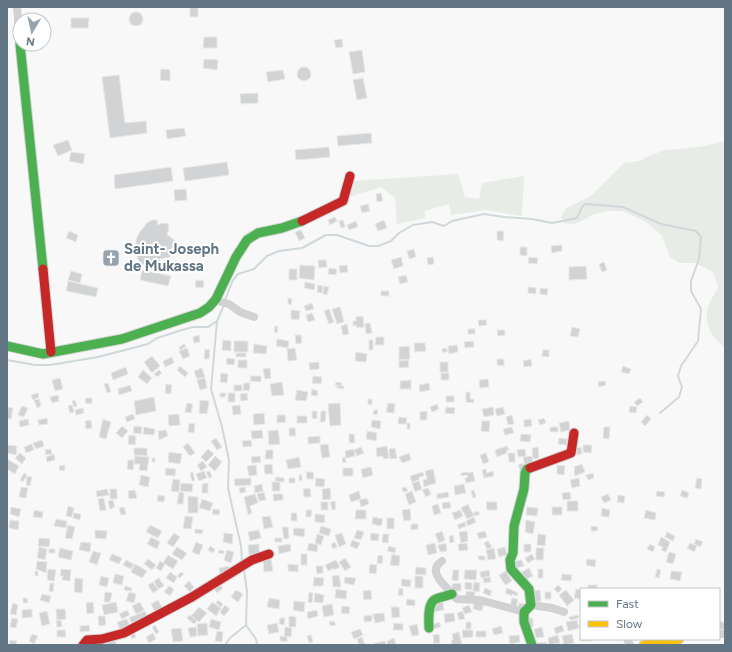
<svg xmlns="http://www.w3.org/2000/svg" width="732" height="652" font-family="Figtree,sans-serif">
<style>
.green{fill:#e8ece6}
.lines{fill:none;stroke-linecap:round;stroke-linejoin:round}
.stream{stroke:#d0d8dc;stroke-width:2}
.building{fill:#d2d3d4;stroke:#e8e8e8}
.fast-casing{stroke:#d5d6d7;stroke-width:11}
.slow-casing{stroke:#d5d6d7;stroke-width:11}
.jam-casing{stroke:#d5d6d7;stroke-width:11}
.street{stroke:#d1d2d3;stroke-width:8}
.fast{stroke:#4caf50;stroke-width:9}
.slow{stroke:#ffc107;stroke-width:9}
.jam{stroke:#c62828;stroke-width:9}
.labels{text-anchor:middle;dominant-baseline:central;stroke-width:4;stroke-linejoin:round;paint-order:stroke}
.poi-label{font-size:15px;font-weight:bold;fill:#627584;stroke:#fff;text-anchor:start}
</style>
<rect width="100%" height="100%" fill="#f8f8f8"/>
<path class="green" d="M725 141V347C710 338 703 321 709 304 711 298 716 293 718 287L713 272 695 263H680L670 257 662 236 646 222 623 211H607L595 214 575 224 564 223 561 217 566 208 591 196 624 163 639 161 651 155 665 150 700 147Z
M458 174 465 197 479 199 482 183 524 176 522 216 486 210 451 215 449 204 425 211V218L397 224 395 198 381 187 350 197 352 181Z"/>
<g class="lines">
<path class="stream" d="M225 300 233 280 238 274 254 269 267 256 279 251 302 248 326 235H337L369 246H378L391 241 399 233 413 225 432 222 444 226 452 221 484 214 504 217 532 219 552 223 577 218 582 207 585 204 623 207 661 224 696 231 701 237 699 259 691 281V291L701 309 698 341 681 366 678 376 682 387 679 397 660 413
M217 321 211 389 222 427 229 460 228 488 241 546 242 561
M7 360 35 365H50L98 357 148 344 157 338 182 330 193 327H208L217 321 224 305
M244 570 247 591 246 625 256 639 257 645
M225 645 230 638 246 625"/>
</g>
<path class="building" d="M190 7H198V17H190Z
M129 19a7 7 0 1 1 14 0a7 7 0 1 1-14 0Z
M71 18H89L88 28H71Z
M204 37H217V48H203Z
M342 39 343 47 336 48 334 40Z
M362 50 365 72 353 74 349 52Z
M204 59 218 60 217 70 203 68Z
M297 74a7 7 0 1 1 14 0a7 7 0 1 1-14 0Z
M161 69 170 70V81L160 80Z
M283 70 285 79 268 82 266 72Z
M119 75 125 123 146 121 147 133 110 138 102 77Z
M363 78 367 98 357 100 353 80Z
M258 93V103L241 104 240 94Z
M184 128 186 136 167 139 166 130Z
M371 133 372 143 338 146 337 136Z
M68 140 72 150 58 156 53 145Z
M329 147 330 157 296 160 295 150Z
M71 152 85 154 83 164 69 161Z
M227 162 229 175 185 181 183 168Z
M171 167 173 181 115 189 114 175Z
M186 189 187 200 175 201 174 190Z
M381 193 383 201 377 202 376 194Z
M368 204 370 211 362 213 360 206Z
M335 217 337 221 330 225 328 220Z
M152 220H157L158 225 162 223 169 224 168 229 169 228 167 235 169 236 174 240 175 247 174 253 170 257 160 259 157 268 153 266 146 262 143 265 138 260 135 250 136 240 139 233 147 223Z
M343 220 345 227 341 228 339 221Z
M384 220 387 228 378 231 375 224Z
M356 221 358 227 349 230 347 225Z
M301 230 305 238 299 241 295 232Z
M69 231 78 235 76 242 66 238Z
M497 231H504L503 241 497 240Z
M562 245V251L552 253 551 246Z
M520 247H527V256L520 255Z
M414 249 416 257 409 259 407 251Z
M401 257 403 266 394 269 391 260Z
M433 257 434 264 428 265 427 258Z
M529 257 538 258 537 264 528 263Z
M318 260H326L327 267 319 268Z
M604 262 607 270 602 272 599 264Z
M300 265 315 266 314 280 299 278Z
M347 265 348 272 340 273 339 266Z
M586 266 587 279 569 280V267Z
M329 268 337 269 336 275 328 274Z
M289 269H297V280H289Z
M142 270 171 276 168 286 140 280Z
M71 271 82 274 80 283 68 280Z
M406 275 408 282 400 284 398 277Z
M196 280 204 281 203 288 195 287Z
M68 281 98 288 96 297 66 291Z
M305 282 315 284 314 290 304 288Z
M318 285 323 286 322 293 317 292Z
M324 286 329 287 327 295 323 294Z
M528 287 536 288V294L528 293Z
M540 288 548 289 547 295 540 294Z
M381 291H389V296H381Z
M288 298 292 299 291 305 288 304Z
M312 303 314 309 306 311 304 306Z
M340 307 344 322 337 324 332 309Z
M329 309 334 322 329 324 324 311Z
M291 310 300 311 299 320 291 319Z
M312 313 315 320 308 322 306 315Z
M363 316 364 327 357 328 356 325 353 326V321H356V317Z
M478 320H486L487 325 479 326Z
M370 323 372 333 366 334 365 324Z
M347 324 349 334 343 335 341 326Z
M275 326H278L277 333 274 332Z
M572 327 580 329 578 337 570 336Z
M468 329H475V334H468Z
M497 330H505V335L498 336Z
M199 335 200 342 194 343 193 337Z
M295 335H301L302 343 296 344Z
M376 337H384V345H375Z
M277 339 289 341 288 348 276 346Z
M223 340 231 341V351L222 350Z
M369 340H373V350H369Z
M234 341H248V352H234Z
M473 341 474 347 465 348 464 342Z
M414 343H425L426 351 415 352Z
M184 344 186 347 180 350 179 347Z
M254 344 267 346 266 354 253 353Z
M457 345 458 352 449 354 448 346Z
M409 346 410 359 399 360V347Z
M187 348 190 356 183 359 179 351Z
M295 348 297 360 288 361 287 349Z
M446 348 448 351 443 353 442 349Z
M205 349 210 350 209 359H204Z
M543 350H549V357L542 356Z
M356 352 367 354 366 362 355 361Z
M236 353H246V357H236Z
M152 356 160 366 152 373 144 362Z
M172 357 174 363 165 367 163 361Z
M227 358 235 359 234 365 226 364Z
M497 359H504V366L497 365Z
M531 359 532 366 524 367 523 361Z
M238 360H247V368H238Z
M408 360 409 367 399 368V361Z
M319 362V369L310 370 309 363Z
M440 362H448V372H440Z
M180 366 188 373 185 377 177 370Z
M623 366 631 369 629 374 621 372Z
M126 367 128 374 113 380 111 373Z
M202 368 205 377 197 379 194 371Z
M270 368 271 378 265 379 263 369Z
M143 370 152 378 147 384 138 377Z
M159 370 162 373 157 377 154 374Z
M221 373 228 374 227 383 220 382Z
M441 373H449V380H441Z
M251 376H261V382L250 381Z
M313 376 322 377 321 384 312 383Z
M60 378 63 389 55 391 52 380Z
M205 378 207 388 200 390 197 380Z
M488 379 489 387 480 388 479 380Z
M411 380V389H400V381Z
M605 381 606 385 599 387 598 382Z
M282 382 284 395 272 396 270 384Z
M336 382 342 383 341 386 335 385Z
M108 383 111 392 107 393 104 384Z
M244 383H250L249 391 243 390Z
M429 383 430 390 420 392 419 385Z
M166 384 172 385 171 394 165 393Z
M130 385 132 391 119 395 118 389Z
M234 385H242V391H234Z
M337 385 344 386V389L337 388Z
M312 389 318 391 317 396 311 395Z
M297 390 308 392 306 401 295 400Z
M466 392H470V399H474V403L466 402Z
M38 393 39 397 33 400 31 395Z
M220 393H226L225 397H220Z
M228 393H235V402H228Z
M247 393 248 400 241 401 240 394Z
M58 395 59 401 52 403 50 397Z
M446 396H454V402H446Z
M154 397 156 411 136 415 134 401Z
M86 398H92V404L85 403Z
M640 398 643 402 637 406 634 402Z
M39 399 41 406 37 408 34 400Z
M368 399H372V405L368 404Z
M75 400 77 406 74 407 72 401Z
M200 400 209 401 207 414 199 413Z
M187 403 193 404 191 413 185 412Z
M340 403 341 425 330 426 328 404Z
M388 403 395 404 394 413 386 412Z
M437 404 439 409 432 412 430 407Z
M72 405 74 412 70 413 68 406Z
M240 405 241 414 233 415 232 406Z
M22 406 28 408 24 417 18 415Z
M630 406 637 407 636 413 629 412Z
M7 407 13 408 11 419H7Z
M446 407 455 408 454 414 445 413Z
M493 407 494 415 484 417 482 409Z
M503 407 505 414 497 416 495 409Z
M83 408 84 413 76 415 75 410Z
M374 410H378L377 415 373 414Z
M312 411H317V419L312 418Z
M321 411H326L325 422H320Z
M427 411V420H420V412Z
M264 413 265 424 254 425 253 414Z
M133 414 135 419 127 422 125 417Z
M179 414 180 425 169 426 168 415Z
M277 415H285L286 422 277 423Z
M512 415 514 424 508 425 506 417Z
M647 415 651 419 645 426 641 422Z
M297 416H307V423H297Z
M399 417 407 418 406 424H398Z
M47 418 48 424 39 425 38 420Z
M544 418 546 423 540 425 538 420Z
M28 419 29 425 20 427 19 421Z
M103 419 111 422 106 439 99 437Z
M531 419 532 426 524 427V420Z
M91 420 92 428 86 429 85 421Z
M372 420 381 421 380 429 371 427Z
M482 421H490L489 432 481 431Z
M569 421 570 430 561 432 559 423Z
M189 423 195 424 194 433 188 432Z
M407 423H410V429H407Z
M122 426 128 431 122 438 116 433Z
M134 426 142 427 141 434 133 433Z
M144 427 155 429 154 435 143 434Z
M512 427 514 433 505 435 503 429Z
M550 427H558V432H550Z
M604 427H610L609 439 603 438Z
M289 428H295L296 436H289Z
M166 430 168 436 159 440 158 431Z
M262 430 263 438 252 439 251 431Z
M278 430 280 444 269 445 268 431Z
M367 431 377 433 376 441 366 439Z
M349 434H354L355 443H349Z
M521 434 531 435 530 442 520 441Z
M129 435 136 436 135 445 128 444Z
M320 436V443L308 444V437Z
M216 438 222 447 217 450 211 441Z
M559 438 567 439V445L558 444Z
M42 440 44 446 36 449 33 443Z
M251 440 252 446 243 447 242 441Z
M188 443 195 453 190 456 183 447Z
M32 444 34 450 26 453 24 447Z
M328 444 330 457 322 458 320 445Z
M7 445 17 446 16 455 7 453Z
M583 445H592L591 453 583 452Z
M387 446 389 458 383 459V456L377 457 376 448Z
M507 446 509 450 506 451 507 453 497 457 495 450Z
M361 447 364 453 357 456 354 450Z
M538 447 539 458 533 459 532 448Z
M581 447 582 454 577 455 575 448Z
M134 448H147V456L134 455Z
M395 448 397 458 390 459 389 449Z
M51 449 52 454 46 455 45 450Z
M208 449 214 454 206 462 201 457Z
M354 449 355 456 346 458 345 451Z
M525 449 526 456 518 457 517 450Z
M266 450H273V459H265Z
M169 452 182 454 180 464 168 462Z
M20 453 26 458 22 464 15 458Z
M409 453 411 460 402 463 399 457Z
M486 453 489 462 483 464 480 455Z
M508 453H515V462H509Z
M54 454 55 460 47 462 46 457Z
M135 456 149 457 147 471 139 470 140 464H134Z
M215 456 222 462 215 471 208 465Z
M260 456 261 462 252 463 251 457Z
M532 456 533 465 525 466 523 457Z
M299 457 301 467 288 469 286 460Z
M345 457 346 462 343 463 342 458Z
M152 458H155V462H152Z
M7 459 19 466 15 474 7 469Z
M128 460H134L133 470 127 469Z
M203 461 207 467 201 471 197 465Z
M523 463 525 470 521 472 518 465Z
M272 464 273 474H265L264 465Z
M582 464 585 472 575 476 574 471 575 470 574 467Z
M65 465V470L60 471 59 466Z
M256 465 257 475 249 476 247 466Z
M557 465 565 466 564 475 557 474Z
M371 467 373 475 363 478 361 469Z
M166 468 176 469 175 476 165 475Z
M343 468H353V476H343Z
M433 469 436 483 424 487 423 480 427 479 425 471Z
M486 469 487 473 493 471 494 476 484 478 482 470Z
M204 471 207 478 199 481 196 474Z
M210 471 212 477 209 478 206 472Z
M193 472 195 481H192L190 473Z
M306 472H313L314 479H307Z
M423 472 424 476 419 477V480L412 482 410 476Z
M467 472 468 473 473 472 475 481 466 483 465 478 468 477 467 475 461 476V473Z
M24 473 27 475 23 482 20 480Z
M593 473 594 478 588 480 586 475Z
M141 475 150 477 148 487 139 485Z
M299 475H302V481L299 480Z
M27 476 32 477 30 486 26 485Z
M276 477 284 478V482L275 481Z
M251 478V485L235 486 234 479Z
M289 478H295V483H289Z
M316 478 325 479 324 487 315 486Z
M579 478 580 486 572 488 570 480Z
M697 478 702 479 701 489 695 488Z
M173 479 180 480 179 492 171 491Z
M419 481 422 489 415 492 412 483Z
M272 482H280V491H272Z
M181 483 193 484 192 492 180 491Z
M208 483V493H202V484Z
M262 484 263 491 255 493 254 486Z
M464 484 466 493 455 495 454 486Z
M21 487 28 488 26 498 19 497Z
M245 487 246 492 240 493 239 488Z
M406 487 408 491 403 492 402 488Z
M310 488 311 497H304L303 489Z
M330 488 331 499 323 500 322 489Z
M428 488 431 494 426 497 422 490Z
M107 489 109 495 97 497 96 491Z
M110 489H117V499H110Z
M135 490 137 498 129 499 128 491Z
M474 490 476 497 473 498 471 491Z
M682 490 689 493 687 498 680 496Z
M359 491 361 499 351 502 349 495Z
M412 491 416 502 409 505 405 494Z
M657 491 665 492 664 497 656 496Z
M179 492 184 493 183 504H177Z
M264 492 266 500 259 501 257 494Z
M448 492 449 497 437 499V494Z
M570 492 571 499 563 500 562 493Z
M255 494 258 503 250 506 252 513 248 515 244 497Z
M273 494H283V500L274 501Z
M608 494 611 500 604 503 601 497Z
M158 495 165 496 164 502 157 501Z
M618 495 625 496 624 503 617 502Z
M188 496 198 497V513H188Z
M104 498 106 510 100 511 98 499Z
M367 498 369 504 361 507 359 500Z
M202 499 213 503 210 511 199 508Z
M113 500 115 507 110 509 108 501Z
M335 501 336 509 332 510 330 502Z
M567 501H578V511H567Z
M321 502H328V510H321Z
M450 502 451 508 443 509 442 503Z
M486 502H497V510H487Z
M438 504 441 513 434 515 432 506Z
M468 504 474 516 467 519 461 508Z
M68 506 74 508 72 517 66 516Z
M11 507 21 509 19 517 10 514Z
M124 507 126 514 121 515 119 508Z
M527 507 538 508 537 516 526 515Z
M552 507H562V515H552Z
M602 508 610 510 609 517 601 516Z
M213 509 220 510 219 515 212 514Z
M410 509 411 520 404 521 402 510Z
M34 510 43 512 42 518 33 517Z
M306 510H312L311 517H306Z
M356 510H366V519H355Z
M460 510 463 516 455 520 452 513Z
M646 510 656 513 655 520 644 518Z
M478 511 480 514 475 516 473 513Z
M74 513 81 514 80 520 73 518Z
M291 513H297V521H291Z
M315 514 325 515 324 523 315 522Z
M185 516 193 517 191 529 183 528Z
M270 516 273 527 264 529 262 517Z
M373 517 383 519 381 526 372 524Z
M474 517 476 522 468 526 466 521Z
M387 518H394V529H387Z
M56 519 67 521 66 528 54 526Z
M10 520 19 521 18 530 9 528Z
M526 520 535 522 533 534 525 532Z
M465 522 466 526 459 529 457 525Z
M411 524H418V529L411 530Z
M68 525 75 527 72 539 65 538Z
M150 525 162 531 158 538 146 532Z
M321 526 331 529 329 536 319 533Z
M591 526 598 527 597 531H591Z
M282 527H288L289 538 284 539Z
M294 528 305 529 304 537 293 535Z
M195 529 203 530 202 534 195 533Z
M95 530 107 531 106 539 95 538Z
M259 530 261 538 250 541 248 532Z
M357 530 364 532 361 540 354 538Z
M442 531 445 540 439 543 435 534Z
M467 531 468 541 461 543 459 532Z
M485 531 487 537 479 539 477 533Z
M667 532 675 536 673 541 665 537Z
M174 533 180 537 173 547 167 543Z
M224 533 233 534 232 544 223 542Z
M342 533 346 544 339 547 335 535Z
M371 533 379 534 378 541 370 540Z
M317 534 324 536 321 545 315 543Z
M383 534H389L388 543 382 542Z
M538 534 546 535 545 546 537 545Z
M453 535 454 542 450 543 449 536Z
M151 537 160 542 157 549 147 544Z
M661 537 670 542 666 552 661 550 663 547 658 545Z
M39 538 50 539 49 547 38 546Z
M275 538H282V542H275Z
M696 539 703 542 700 547 694 544Z
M352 540 360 543 357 549 350 546Z
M488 541 492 547 487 549 484 543Z
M81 542 91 543 90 552 79 550Z
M196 542 203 545 199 555 192 552Z
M335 542 337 547 333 549 331 544Z
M309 543 318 545 317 552 307 550Z
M435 543 437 553 428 555 426 545Z
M446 543 447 551 440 552 438 545Z
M467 543 468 550 459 551 458 544Z
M690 543 697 546 694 552 687 548Z
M259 544V554L249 555 248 545Z
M290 544 291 551 279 554 278 546Z
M524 544H531V552H524Z
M650 544 655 547 653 552 647 549Z
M210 546 215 549 213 553 208 550Z
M389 546 396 548 395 553 387 551Z
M39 547 47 549 45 560 37 558Z
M177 547 187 553 182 560 172 554Z
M505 547 507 555 499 557 497 549Z
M60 548 73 551 71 560 58 557Z
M494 548 496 559 488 560 486 550Z
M536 548H544L543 560H536Z
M49 549H55V553H49Z
M219 550 224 551V554L218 553Z
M227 550 234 552 231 563 224 560Z
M93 551 101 553 97 565 89 562Z
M669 552 676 554 673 564 666 562Z
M112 554 122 558 119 564 109 560Z
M301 554H307V565H301Z
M392 554 400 556 399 566 390 565Z
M532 554 535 559 528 563 525 558Z
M168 555 178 561 173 569 163 563Z
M378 555 383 556 382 564 377 563Z
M478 556H485V560H479Z
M345 558 351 567 345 571 339 562Z
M148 559 156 565 152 570 144 564Z
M271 559 273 571 264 572 263 560Z
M587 559 596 560 595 567 586 565Z
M126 560 134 564 131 569 123 565Z
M336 560 340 567 334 570V568L328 571 325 565Z
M522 560 524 566 516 568 515 561Z
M37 561 47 562 46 573 36 569Z
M160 561 165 564 161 571 156 568Z
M135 564 147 571 142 578 131 572Z
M288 564 298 565V572L288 571Z
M370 564 377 565 376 574 369 573Z
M229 566 230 572 220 574 219 568Z
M316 566H323V573L317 574Z
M416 567 426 568V575L415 574Z
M529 568 533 576 523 581 520 573Z
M48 569 56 570 54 581 47 580Z
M61 569 71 570 70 581 62 580 63 576H60Z
M538 569H543V578H538Z
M657 569 661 570 659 578 655 577Z
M453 570H459L458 581 452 580Z
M465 570H477L476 580 464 579Z
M489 570 490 576 481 578 480 572Z
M35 571H38V576H35Z
M506 571 512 581 505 585 499 575Z
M671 571 682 572 680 581 670 579Z
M170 572 177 577 174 583 166 578Z
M181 572 184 574 180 578 177 576Z
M115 574 124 576 122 585 113 583Z
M562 574 572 575 571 581 561 580Z
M339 575 341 587H333L332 576Z
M101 576 109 578 107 587 99 585Z
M415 576H423V588H415Z
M314 577 324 578 323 586H313Z
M345 577 356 578 354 585 344 583Z
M490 577 491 582 484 583 483 578Z
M75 578 83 579 82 593 74 592Z
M159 578 164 586 158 589 154 581Z
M402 579 411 580 410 587 401 586Z
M189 581 194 587 190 592 184 586Z
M153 582 158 590 153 593 148 585Z
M465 582 472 583V590L465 589Z
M474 582 480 583 479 592 473 591Z
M50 583H54L53 592 49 591Z
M219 583 223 588 217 593 213 588Z
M461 583V591H452V584Z
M558 585 562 589 558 593 554 589Z
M588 585H597V589H588Z
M125 586 132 588 131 591 124 590Z
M169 586 174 589 170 596 164 592Z
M399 588 403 589V596L398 595Z
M485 588 492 591 490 596 483 593Z
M507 588 518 593 517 596 512 594V596L505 593Z
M336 589 347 591 346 599 335 598Z
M576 589 581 590V599L574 598Z
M236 590 243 594 238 602 231 597Z
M371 590 372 599 364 600 363 591Z
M540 590 541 601 534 602 533 591Z
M566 590 574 600 567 606 559 595Z
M466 591 475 592 474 599 466 598Z
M105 592 112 593 110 602H104Z
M129 592 136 594 134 603 126 601Z
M309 592 313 593 312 603 308 602Z
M545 592H551V599H545Z
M315 593 324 595 323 603 314 602Z
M42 594 51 596 49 603 40 600Z
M23 598H27L28 603H23Z
M269 598 280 600 279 609 267 607Z
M512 598 518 599 516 608 510 607Z
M407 599 415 600V606L406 605Z
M158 600 163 609 155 612 151 604Z
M218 600 223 604 221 607 216 603Z
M294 601 305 602 304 612 293 610Z
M93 602 94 613 87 614 86 603Z
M116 602 118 612 104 615 102 605Z
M140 602 144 610 136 614 132 606Z
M212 602 221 608 216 616 207 609Z
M443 602 444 610 434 612 433 603Z
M474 602 484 603 482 611 473 609Z
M13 603 18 605 16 615 10 614Z
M519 603 528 604V608H518Z
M332 604 334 615 324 617 322 606Z
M225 605 230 609 224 616 220 612Z
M469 605 472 612 465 614 462 608Z
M342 606 350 607 349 614 341 613Z
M199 607 207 613 199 622 191 616Z
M391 607H399L400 617 392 618Z
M32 609V617L22 618V610Z
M56 609H65L66 619 57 620Z
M127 610 130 615 122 619 119 614Z
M317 610 318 616 308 619 307 612Z
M47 611 50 624 42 626 39 613Z
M145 611 148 617 132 624 129 618Z
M463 611 465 619 459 620 457 613Z
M384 613 385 621 375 623 373 614Z
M454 613 455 621 445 623 444 614Z
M190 615 197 621 194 624 187 618Z
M372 615V621L364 622V616Z
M578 615 579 618 570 620 569 617Z
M98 616H105L106 625 99 626Z
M289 616 296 617V627H289Z
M12 618 18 619 16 628 10 627Z
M280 618H285L284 625 279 624Z
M527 618H533V627H527Z
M127 619 130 626 120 630 117 622Z
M211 619 221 622 219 630 209 627Z
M61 620 62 627H57L56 621Z
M577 620 579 628 568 631 566 622Z
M334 621 336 625 330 626 329 622Z
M720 621 725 623V630L719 629Z
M439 622 441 627 433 629 432 625Z
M466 622H471V629H466Z
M207 623 208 635 198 636 197 624Z
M277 623 279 632 269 634 267 625Z
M394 623 403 624V630H393Z
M417 624 419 635 412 636 409 626Z
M89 625 90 631 80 632V626Z
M155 625 159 632 156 634 152 627Z
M562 625 564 631 556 634 554 628Z
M501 626 503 633 494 635 492 629Z
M196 627 197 636 190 637 188 628Z
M285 627 292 628 291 637 284 636Z
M542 627 544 637 536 638 534 629Z
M181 628 183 641 173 642 171 629Z
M360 629 363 635 354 639 351 632Z
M57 630H65L66 637H57Z
M462 630H473V637L463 638Z
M217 631 223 632 222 642 215 641Z
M476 631H486V637H476Z
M134 632 136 637 132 639 130 634Z
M459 632 462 645H452L451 641 453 640 452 634Z
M580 632H581V639H591V641H580Z
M153 633 156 639 149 643 146 637Z
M32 634 38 636 34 644 29 641Z
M439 634 440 643 434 644 433 635Z
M572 634 574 643 564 645 562 636Z
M311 635 313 642 309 643 307 636Z
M519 635 520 642 510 644 509 636Z
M558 635 560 643 549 645 548 638Z
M280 636 287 637V642L280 641Z
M362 637 365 645H359L357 639Z
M394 638 396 644 388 645 387 641Z
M10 640 17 641 16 645 9 644Z
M116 641V645H107V642Z
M385 641 386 645H375V643Z
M546 642V645H536V643Z"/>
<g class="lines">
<defs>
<path id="fast" d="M20 44 43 269
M7 346 43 354 122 339 200 313 209 307 216 299 236 257 247 240 258 233 282 228 302 221
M530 468 527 469 525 473 524 489 514 526 513 553 510 560 511 569 529 589 531 605 524 612V622L532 645
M429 628C429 621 427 606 434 600 438 597 447 596 452 594"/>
<path id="slow" d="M644 645 679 639"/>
<path id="jam" d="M302 221 343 201 350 176
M43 269 51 352
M530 468 571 453 574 433
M83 645 87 640 102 639 124 633 192 597 252 560 269 554"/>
</defs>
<use href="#fast" class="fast-casing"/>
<use href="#slow" class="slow-casing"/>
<use href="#jam" class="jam-casing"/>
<path class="street" d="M17 7 20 43
M214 300 229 304 240 312 254 317
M442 561C430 569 438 579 446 587 450 591 453 596 457 599L480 600 524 612
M531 605 552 608 564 612
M719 634H725
M627 639 630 645"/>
<use href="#fast" class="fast"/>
<use href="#slow" class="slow"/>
<use href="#jam" class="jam"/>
</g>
<defs>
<symbol id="church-square" viewBox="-11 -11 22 22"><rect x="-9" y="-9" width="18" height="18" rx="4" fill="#96a3ad" stroke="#fff"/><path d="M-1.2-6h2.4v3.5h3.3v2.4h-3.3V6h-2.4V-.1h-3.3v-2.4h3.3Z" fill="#fff"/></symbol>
</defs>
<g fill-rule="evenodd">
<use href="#church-square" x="101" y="248" width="20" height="20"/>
</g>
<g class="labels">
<g class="poi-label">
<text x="124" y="249">Saint- Joseph<tspan x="124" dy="17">de Mukassa</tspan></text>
</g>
</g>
<rect width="732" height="652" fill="none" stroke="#627584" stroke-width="16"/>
<rect x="580" y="588" width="140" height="52" fill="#ffffff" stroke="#c0c8ce"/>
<rect x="588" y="601" width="20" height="6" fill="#4caf50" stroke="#c0c8ce"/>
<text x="616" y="608" font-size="12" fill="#627584">Fast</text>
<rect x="588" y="621" width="20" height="6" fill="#ffc107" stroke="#c0c8ce"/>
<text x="616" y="628" font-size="12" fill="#627584">Slow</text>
<g transform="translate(32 32) rotate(189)"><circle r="19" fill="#ffffff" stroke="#c0c8ce"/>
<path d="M0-3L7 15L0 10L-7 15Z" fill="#96a3ad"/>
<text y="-6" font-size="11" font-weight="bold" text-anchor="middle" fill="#627584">N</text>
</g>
</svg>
